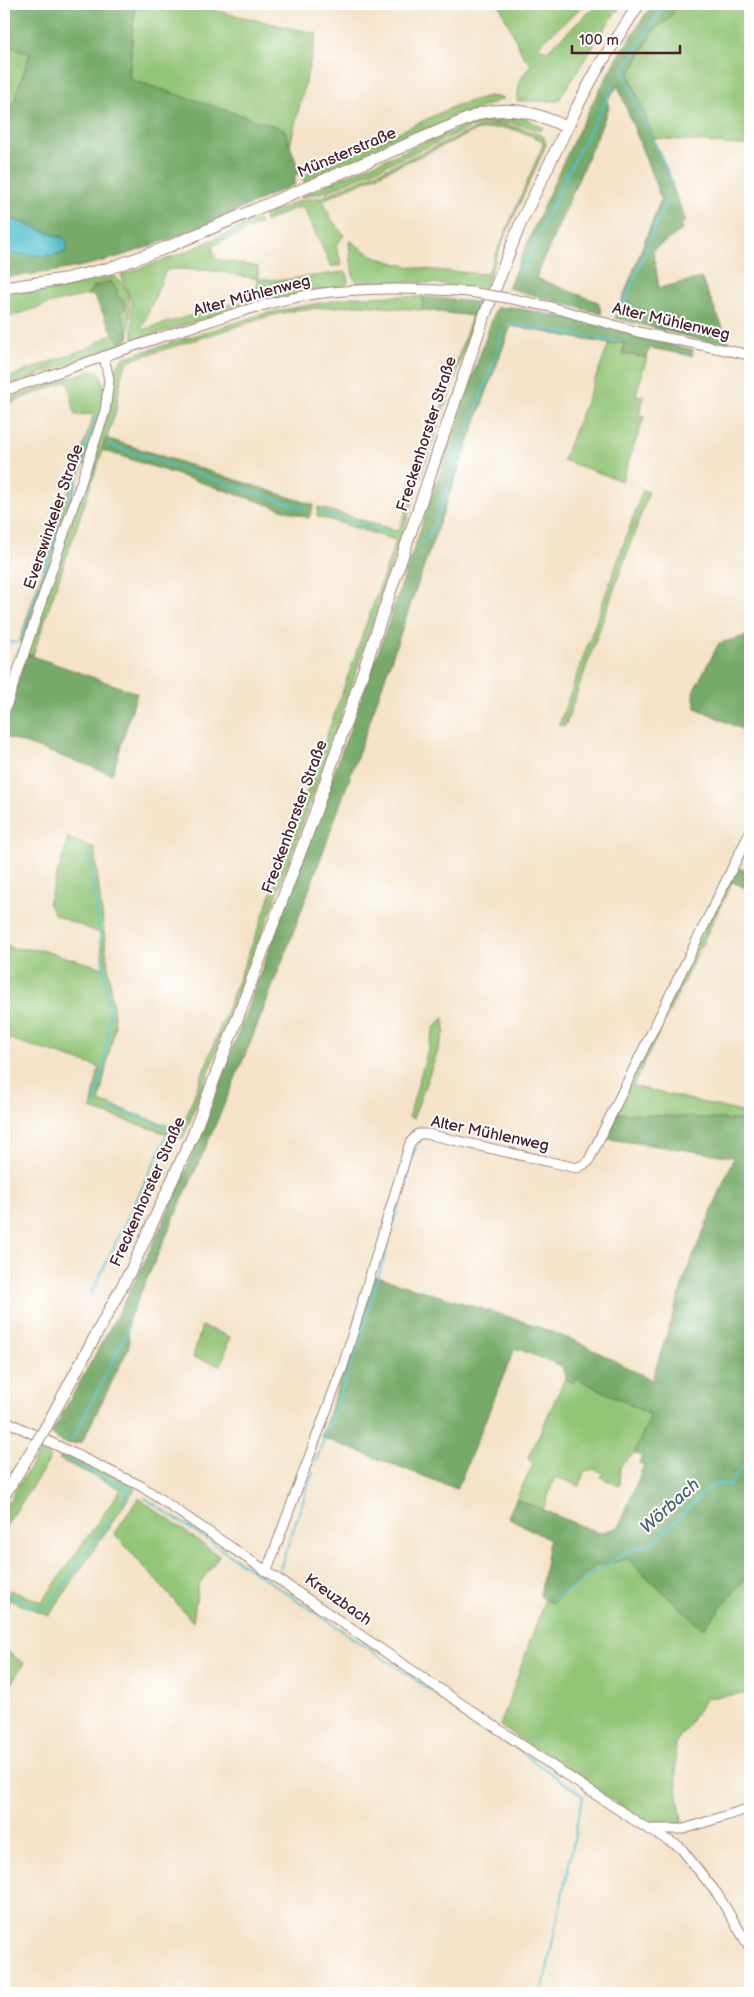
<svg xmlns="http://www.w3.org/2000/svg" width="754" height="1997" font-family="'Balsamiq Sans',sans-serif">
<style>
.green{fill:#92c576;stroke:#6e7250;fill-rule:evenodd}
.forest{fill:#75aa67;stroke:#606449}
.water{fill:#52bfcb;stroke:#4e6f7b}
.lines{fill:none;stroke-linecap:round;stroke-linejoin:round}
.stream{stroke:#52bfcb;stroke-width:2}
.minor-casing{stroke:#9f817a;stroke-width:11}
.major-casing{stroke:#9f817a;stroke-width:13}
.minor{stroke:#fff;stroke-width:9}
.major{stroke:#fff;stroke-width:11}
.minor-bridge-casing{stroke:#9f817a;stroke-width:11;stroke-linecap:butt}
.major-bridge-casing{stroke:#9f817a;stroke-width:13;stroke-linecap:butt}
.minor-bridge{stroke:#fff;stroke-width:9}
.major-bridge{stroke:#fff;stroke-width:11}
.labels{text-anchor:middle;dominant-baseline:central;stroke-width:4;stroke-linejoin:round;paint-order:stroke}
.street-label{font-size:16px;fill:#4a1f2b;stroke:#fff}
.water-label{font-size:18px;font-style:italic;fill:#4d5f6b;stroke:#fff}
</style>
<rect width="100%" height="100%" fill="#fff"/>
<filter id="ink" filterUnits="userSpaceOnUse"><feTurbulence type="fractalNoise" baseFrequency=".02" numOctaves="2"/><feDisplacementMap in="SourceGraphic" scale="10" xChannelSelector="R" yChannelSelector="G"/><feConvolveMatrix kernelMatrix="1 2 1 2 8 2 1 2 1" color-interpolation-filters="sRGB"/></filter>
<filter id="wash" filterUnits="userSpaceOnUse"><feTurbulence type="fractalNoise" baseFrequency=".0096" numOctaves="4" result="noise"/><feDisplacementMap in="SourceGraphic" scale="20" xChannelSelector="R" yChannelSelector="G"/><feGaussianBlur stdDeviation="1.12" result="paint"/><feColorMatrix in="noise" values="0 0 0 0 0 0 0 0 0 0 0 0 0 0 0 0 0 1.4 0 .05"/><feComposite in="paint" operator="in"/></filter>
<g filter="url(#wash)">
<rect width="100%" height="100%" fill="#f4e3c8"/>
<path class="green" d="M135 4H187L317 34 290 145 284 129 129 79Z
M499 4H585L538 46 547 51 598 4H624L614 14 558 101H517L520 80 531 64 523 56Z
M679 4H732L737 12 750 5V146L654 138 629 75 654 30 668 20Z
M4 45 30 53 4 133Z
M489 96 504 98 305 183 300 173 309 174 457 105Z
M498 115 525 118 543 128 540 131C517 122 497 120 472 127L328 191 300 198 315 189 478 120Z
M497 124C514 126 529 129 544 137L546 145 502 243 485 288 416 282 359 284 353 277 349 243 350 240C383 271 442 270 485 274L489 270 543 145 542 141C516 128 504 125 475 131L323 200 331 219 344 235 336 246 342 266H331L303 207 293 209 265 222 263 216 298 201 322 197 459 136 477 128Z
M258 219 260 224 212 246 216 259 258 267V278L261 279 283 280 343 272 347 273 348 283 343 287C271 297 203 319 133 341L132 302 121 275 181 254ZM181 269 215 271 258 279 252 298 141 330 166 270Z
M114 276C135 289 130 320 128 341L121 346 4 387V379L88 348 113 333 121 343C128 307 119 309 94 286L87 295 51 303 4 319V292L31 291 35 294Z
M395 296 423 297 422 310 358 305 297 310 270 316 128 361 122 372 115 414 33 655 27 654 110 408C113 392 111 369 123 358L266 313 353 297Z
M477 302H480L347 699 278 892 183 1139 91 1109 99 1067 4 1037V940L11 948 41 950 104 968 100 933 55 915 48 903 66 847 67 838 94 847 115 1025 99 1101 181 1130 267 905 396 540 317 516 318 507 399 531Z
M624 342 622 354 647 358 636 395 644 396 639 415 644 417 622 481 563 460 609 344Z
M92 370 100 373 105 390 101 412 23 643 19 642 94 414 75 415 68 381 4 405V400Z
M643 490 649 492 565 726 559 725Z
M728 880 732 882 633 1086 750 1114V1121L615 1113Z
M444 1017 445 1031 413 1119 409 1117 434 1028Z
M202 1326 230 1337 221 1366 193 1357Z
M576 1377 651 1415 634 1453 620 1467 619 1486 601 1477 604 1473 594 1469 584 1471 580 1486 555 1477 543 1510 516 1499 533 1464 528 1459 565 1378 573 1383Z
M42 1448 51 1458 4 1529V1509Z
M67 1454 136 1487 49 1616 7 1599 4 1607V1598L7 1599 10 1590 42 1602 121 1489 59 1459Z
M139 1498 219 1556 198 1586 193 1622 114 1533Z
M628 1559 703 1629 750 1573V1693L706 1698 675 1744 677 1789 683 1826 646 1822 500 1726 545 1599 552 1602 596 1566Z
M4 1650 24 1663 4 1694Z"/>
<path class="forest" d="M4 4H135L129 79 284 129 300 173 295 175V184C240 209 185 236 127 254 88 267 44 274 4 277V254L61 255V237L4 216V133L30 53 4 45Z
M653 4H679L668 20 653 30 629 75 686 221 681 224 682 230 653 250 659 288 701 278 730 343 729 347 615 318 661 199 618 86 607 100 609 108 536 278 598 302 602 314 508 288C550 191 591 90 653 4Z
M111 281 118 291 116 294 125 302 126 309 121 311 128 336 121 343 113 333 94 296 87 295 94 286Z
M423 297 477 302 472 316 422 310Z
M511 307 578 320 693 350 692 356 650 348 646 357 623 353 624 343 609 344 511 326C425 553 352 785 263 1011 221 1116 174 1218 128 1321L129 1347 82 1442C69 1446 61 1443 51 1434L126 1299 162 1225 200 1137 382 642 496 308Z
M106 438 314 505 309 518 102 450Z
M747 636 750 637V733L696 708 693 692 719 643Z
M27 654 137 693 112 774 4 736V722Z
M735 866 750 873V890L728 880Z
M615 1113 750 1121V1573L703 1629 628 1559 596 1566 552 1603 540 1596 549 1540 508 1517 516 1499 599 1533 619 1527 644 1465 639 1463 642 1456 634 1453 651 1415 576 1378 573 1383 565 1378 562 1366 515 1348 457 1489 321 1437 374 1276 522 1321 576 1341 652 1380 687 1271 734 1157 602 1138Z"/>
<path class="water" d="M4 216 67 240 66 252 48 256 4 254Z"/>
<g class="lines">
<path class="stream" d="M665 4 623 71 673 183 672 185
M517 277 524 267 569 170 613 87
M621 311 666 200
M509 324 619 342
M90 439 98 413
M109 445 305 509
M322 513 388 533
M63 521 90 439
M422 542 427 539 432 531 497 353 502 332
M4 641 17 643
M21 643 59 529
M4 693 19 650
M89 851 101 944
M743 858 750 844
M97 1104 95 1102 104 1066 110 1020 102 955
M394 1221 416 1147
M91 1294 170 1130 169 1127 111 1109
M71 1442 128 1331 127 1324
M65 1458 85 1470 131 1490H129L123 1502
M316 1461 358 1346 392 1230
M145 1498 475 1720
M280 1569 313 1472
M4 1594 46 1610 110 1519
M552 1600 627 1552 654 1542 712 1485 717 1483 729 1485 740 1470 750 1463
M487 1728 583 1796 542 1993"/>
</g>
</g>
<g filter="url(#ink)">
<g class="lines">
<defs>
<path id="minor" d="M513 299 551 307 638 332 750 355
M4 391C68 369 132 346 198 325 236 313 275 300 315 294 367 287 418 288 470 292
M4 713 105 411 109 380 104 356
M4 1420 141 1486 563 1773 643 1826 680 1847 718 1895 750 1948
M267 1570 343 1366 410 1143 418 1134H427L577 1168 588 1162 750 832
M653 1829H684L750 1808"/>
<path id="major" d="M4 288 64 279 110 268 165 248 481 113C513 106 537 113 566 127
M46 1427 131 1270 193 1135 314 816 482 322 521 222 577 107 599 66 639 4
M4 1495 34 1447"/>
</defs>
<use href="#minor" class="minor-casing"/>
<use href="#major" class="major-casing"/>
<use href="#minor" class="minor"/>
<use href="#major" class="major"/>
<defs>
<path id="minor-bridge" d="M470 292 513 299"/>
<path id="major-bridge" d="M34 1447 46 1427"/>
</defs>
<use href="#minor-bridge" class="minor-bridge-casing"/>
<use href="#major-bridge" class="major-bridge-casing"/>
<use href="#minor-bridge" class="minor-bridge"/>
<use href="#major-bridge" class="major-bridge"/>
</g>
</g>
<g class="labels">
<g class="street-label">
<text transform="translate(347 153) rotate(-23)">Münsterstraße</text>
<text transform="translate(252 296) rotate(-15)">Alter Mühlenweg</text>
<text transform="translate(671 322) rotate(13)">Alter Mühlenweg</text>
<text transform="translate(427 434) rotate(-72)">Freckenhorster Straße</text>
<text transform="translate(54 517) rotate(-71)">Everswinkeler Straße</text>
<text transform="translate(295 817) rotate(-70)">Freckenhorster Straße</text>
<text transform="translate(490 1134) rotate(12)">Alter Mühlenweg</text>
<text transform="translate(148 1192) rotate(-66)">Freckenhorster Straße</text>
<text transform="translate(338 1600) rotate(35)">Kreuzbach</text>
</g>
<g class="water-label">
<text transform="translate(670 1506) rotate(-42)">Wörbach</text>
</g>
</g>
<rect width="754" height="1997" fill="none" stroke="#fff" stroke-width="20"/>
<path d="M572 45v8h108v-8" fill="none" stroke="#4a1f2b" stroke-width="2.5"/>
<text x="579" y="45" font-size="15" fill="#4a1f2b" stroke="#ffffff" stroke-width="4" paint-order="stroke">100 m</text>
</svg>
